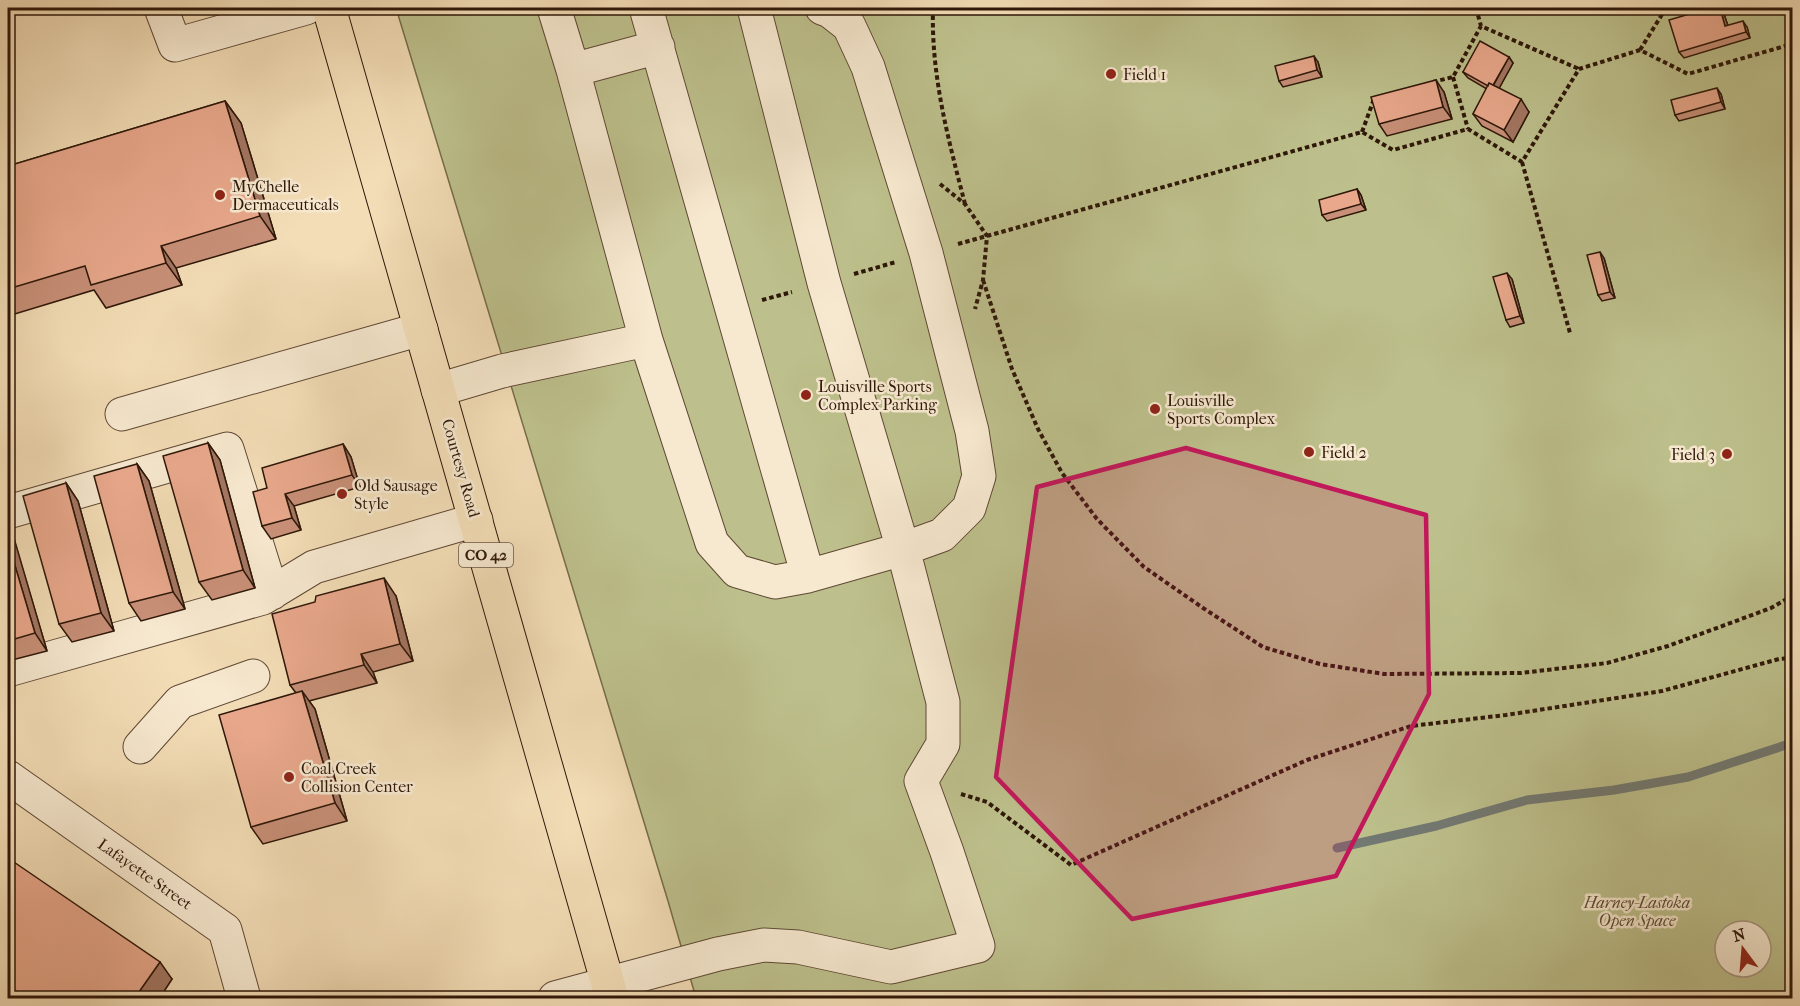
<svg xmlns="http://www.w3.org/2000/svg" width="1800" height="1006" font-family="'IM FELL French Canon',serif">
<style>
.green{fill:#bdc08c;stroke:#766c4a;stroke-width:1.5;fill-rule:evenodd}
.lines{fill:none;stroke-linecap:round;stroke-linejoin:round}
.stream{stroke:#727972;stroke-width:9}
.minor-casing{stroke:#5f4834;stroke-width:35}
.major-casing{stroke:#2e1709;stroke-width:35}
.path{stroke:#2e1709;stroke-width:4;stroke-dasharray:4.5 3;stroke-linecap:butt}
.minor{stroke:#f7e9d0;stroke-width:33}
.major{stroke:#f3ddb6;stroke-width:33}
.wall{fill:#c89078;stroke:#2e1709;stroke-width:1.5}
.shaded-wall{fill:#a37662;stroke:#2e1709;stroke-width:1.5}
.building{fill:#e9a88c;stroke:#2e1709;stroke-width:1.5}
.marked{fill:#c2185b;fill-opacity:0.2;stroke:#c2185b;stroke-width:4.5;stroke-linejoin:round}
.poi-dot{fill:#8f2418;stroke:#f7e9d0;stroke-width:2}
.labels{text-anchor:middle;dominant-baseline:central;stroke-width:5;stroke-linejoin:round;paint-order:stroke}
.shield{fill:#f7e9d0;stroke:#6a5645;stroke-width:1.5}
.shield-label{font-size:15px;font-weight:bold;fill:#2e1709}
.poi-label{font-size:16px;fill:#2e1709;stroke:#f7e9d0;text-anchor:start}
.street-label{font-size:16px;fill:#2e1709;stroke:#f7e9d0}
.park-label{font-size:16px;font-style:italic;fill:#594a30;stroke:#f7e9d0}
</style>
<rect width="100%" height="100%" fill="#f3ddb6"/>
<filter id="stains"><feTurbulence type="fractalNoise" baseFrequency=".00333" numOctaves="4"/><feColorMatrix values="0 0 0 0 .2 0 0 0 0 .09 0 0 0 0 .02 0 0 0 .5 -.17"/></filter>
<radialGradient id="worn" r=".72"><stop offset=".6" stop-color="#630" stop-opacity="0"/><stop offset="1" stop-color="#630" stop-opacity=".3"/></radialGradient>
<path class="green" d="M396 8H1792V998H696L668 901ZM1725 931H1761V967H1725Z"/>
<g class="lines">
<path class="stream" d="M1337 848 1436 826 1527 800 1614 790 1688 777 1792 743"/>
<defs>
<path id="minor" d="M161 8 175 45 306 8
M554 8 573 70 646 340 712 543 737 571 775 582 808 576 903 549 824 283 754 8
M646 8 808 576
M573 70 658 47
M438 390 502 371 646 340
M122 414 421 329
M8 512 227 449 272 593
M8 670 263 598 314 567 476 520
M140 747 180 702 253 676
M8 777 225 930 244 998
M555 998 718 954 764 945 798 947 891 967 978 946 947 852 921 781 943 744V702L903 549 942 535 969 508 979 476 972 431 926 253 868 67 849 26 830 11 822 8"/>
<path id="major" d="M329 8 612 998"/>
</defs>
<use href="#minor" class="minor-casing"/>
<use href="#major" class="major-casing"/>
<path class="path" d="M933 8C931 76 948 138 965 204
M1476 8 1481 26
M1640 50 1666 8
M1453 77 1468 129
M1433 82 1453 77 1481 26 1579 69
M1362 132 1374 99
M1522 162 1570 333
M940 184 965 204 987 236 983 280 975 309
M958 244 1362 132 1393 150 1468 129 1522 162 1579 69 1640 50 1688 74 1792 44
M854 274 896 262
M983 280 1012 369 1038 429 1062 473 1097 519 1144 567 1203 608 1263 647 1320 664 1384 674 1521 673 1607 663 1668 646 1771 608 1792 596
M762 300 792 292
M961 794 987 802 1071 865 1307 760 1411 726 1506 715 1662 691 1779 659 1792 658"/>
<use href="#minor" class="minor"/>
<use href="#major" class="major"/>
</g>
<path class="wall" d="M1723 11 1728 26 1747 27 1750 38 1684 58 1679 52Z
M1509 57 1513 63 1499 88 1529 112 1513 142 1482 126 1473 114 1487 89 1468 78 1463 72Z
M1318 62 1322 77 1283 87 1279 81Z
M1444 92 1452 119 1387 136 1379 124Z
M1721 94 1725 109 1679 121 1675 115Z
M225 101 241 123 276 239 176 268 182 285 106 308 94 290 8 316V166Z
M1357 189 1361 195 1366 210 1327 221 1322 215Z
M1604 258 1615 298 1602 301 1598 295Z
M1512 279 1524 323 1510 327 1506 320Z
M208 443 220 460 255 588 212 600 199 582Z
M343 444 351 457 360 487 294 506 301 530 271 539 262 526 267 488Z
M137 464 149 481 185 609 141 621 129 603Z
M66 483 78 501 114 631 72 642 59 624Z
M8 520 47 651 8 661Z
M396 596 413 661 373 672 377 683 309 701 315 709 347 821 263 844 251 827 296 693 290 685Z
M8 858 172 979 159 999H13L8 995Z"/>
<path class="shaded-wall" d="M1720 8H1721L1723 11 1730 32 1725 26Z
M1743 21 1747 27 1750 38 1746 32Z
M1314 56 1318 62 1322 77 1317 70Z
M1509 57 1513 63 1496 94 1492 88Z
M1436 80 1444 92 1452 119 1443 107Z
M1717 88 1721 94 1725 109 1721 102Z
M1521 99 1529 112 1513 142 1504 130Z
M225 101 241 123 276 239 260 216Z
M1357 189 1361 195 1366 210 1361 204Z
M161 246 176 268 182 285 166 263Z
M1600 252 1604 258 1615 298 1610 292Z
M1507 273 1512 279 1524 323 1520 316Z
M208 443 220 460 255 588 243 570Z
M343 444 351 457 360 487 352 475Z
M137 464 149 481 185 609 173 592Z
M66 483 78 501 114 631 101 613Z
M285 494 294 506 301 530 292 518Z
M8 520 9 521 47 651 35 633 8 542Z
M384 578 396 596 413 661 400 644Z
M361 654 373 672 377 683 364 665Z
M302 691 315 709 347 821 335 803Z
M160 962 172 979 159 999H134Z"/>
<path class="building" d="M1710 8H1720L1725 26 1743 21 1746 32 1679 52 1669 20Z
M1480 41 1509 57 1493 85 1489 83 1488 86 1463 72Z
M1314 56 1317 70 1279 81 1275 66Z
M1436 80 1443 107 1379 124 1371 97Z
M1489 83 1521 99 1504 130 1473 114Z
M1717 88 1721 102 1675 115 1671 100Z
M225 101 260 216 161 246 166 263 91 285 85 266 8 289V166Z
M1357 189 1361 204 1322 215 1319 200Z
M1600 252 1610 292 1598 295 1587 255Z
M1507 273 1520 316 1506 320 1493 277Z
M208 443 243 570 199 582 163 456Z
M343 444 352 475 285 494 292 518 262 526 253 492 267 488 262 468Z
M137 464 173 592 129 603 94 476Z
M66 483 101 613 59 624 23 496Z
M8 542 35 633 8 641Z
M384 578 400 644 361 654 364 665 290 685 272 614 315 602 316 596Z
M302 691 335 803 251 827 219 715Z
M8 858 160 962 134 999H27L8 985Z"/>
<path class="marked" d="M1186 448 1426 515 1429 694 1336 876 1132 919 996 777 1037 487Z"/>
<g class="poi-dot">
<circle cx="1111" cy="74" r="6"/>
<circle cx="220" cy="195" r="6"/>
<circle cx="806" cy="395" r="6"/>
<circle cx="1155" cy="409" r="6"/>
<circle cx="1309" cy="452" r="6"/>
<circle cx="1727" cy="454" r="6"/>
<circle cx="342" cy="494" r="6"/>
<circle cx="289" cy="777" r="6"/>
</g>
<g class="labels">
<rect class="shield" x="459" y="543" width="54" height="24" rx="4.5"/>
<g class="shield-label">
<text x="486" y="555">CO 42</text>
</g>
<g class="poi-label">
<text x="1123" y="74">Field 1</text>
<text x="232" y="186">MyChelle<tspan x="232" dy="18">Dermaceuticals</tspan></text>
<text x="818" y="386">Louisville Sports<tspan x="818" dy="18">Complex Parking</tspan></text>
<text x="1167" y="400">Louisville<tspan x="1167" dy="18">Sports Complex</tspan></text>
<text x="1321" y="452">Field 2</text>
<text x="1715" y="454" text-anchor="end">Field 3</text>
<text x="354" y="485">Old Sausage<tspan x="354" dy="18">Style</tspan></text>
<text x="301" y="768">Coal Creek<tspan x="301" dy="18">Collision Center</tspan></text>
</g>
<g class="street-label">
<text transform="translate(461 468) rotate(74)">Courtesy Road</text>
<text transform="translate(145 874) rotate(35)">Lafayette Street</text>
</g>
<g class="park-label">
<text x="1637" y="902">Harney-Lastoka<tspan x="1637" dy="18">Open Space</tspan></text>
</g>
</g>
<rect width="1800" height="1006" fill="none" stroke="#f3ddb6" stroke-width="30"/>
<rect x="9" y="9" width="1782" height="988" fill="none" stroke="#2e1709" stroke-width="3"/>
<rect x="15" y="15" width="1770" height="976" fill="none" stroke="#2e1709" stroke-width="1.5"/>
<g transform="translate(1743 949) rotate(344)"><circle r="28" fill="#f7e9d0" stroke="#a79580" stroke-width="1.5"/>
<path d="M0-4.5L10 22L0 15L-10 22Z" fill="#8f2418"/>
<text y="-9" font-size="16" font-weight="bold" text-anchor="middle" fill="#2e1709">N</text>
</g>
<rect width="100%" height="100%" filter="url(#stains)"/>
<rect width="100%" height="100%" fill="url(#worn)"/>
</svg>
